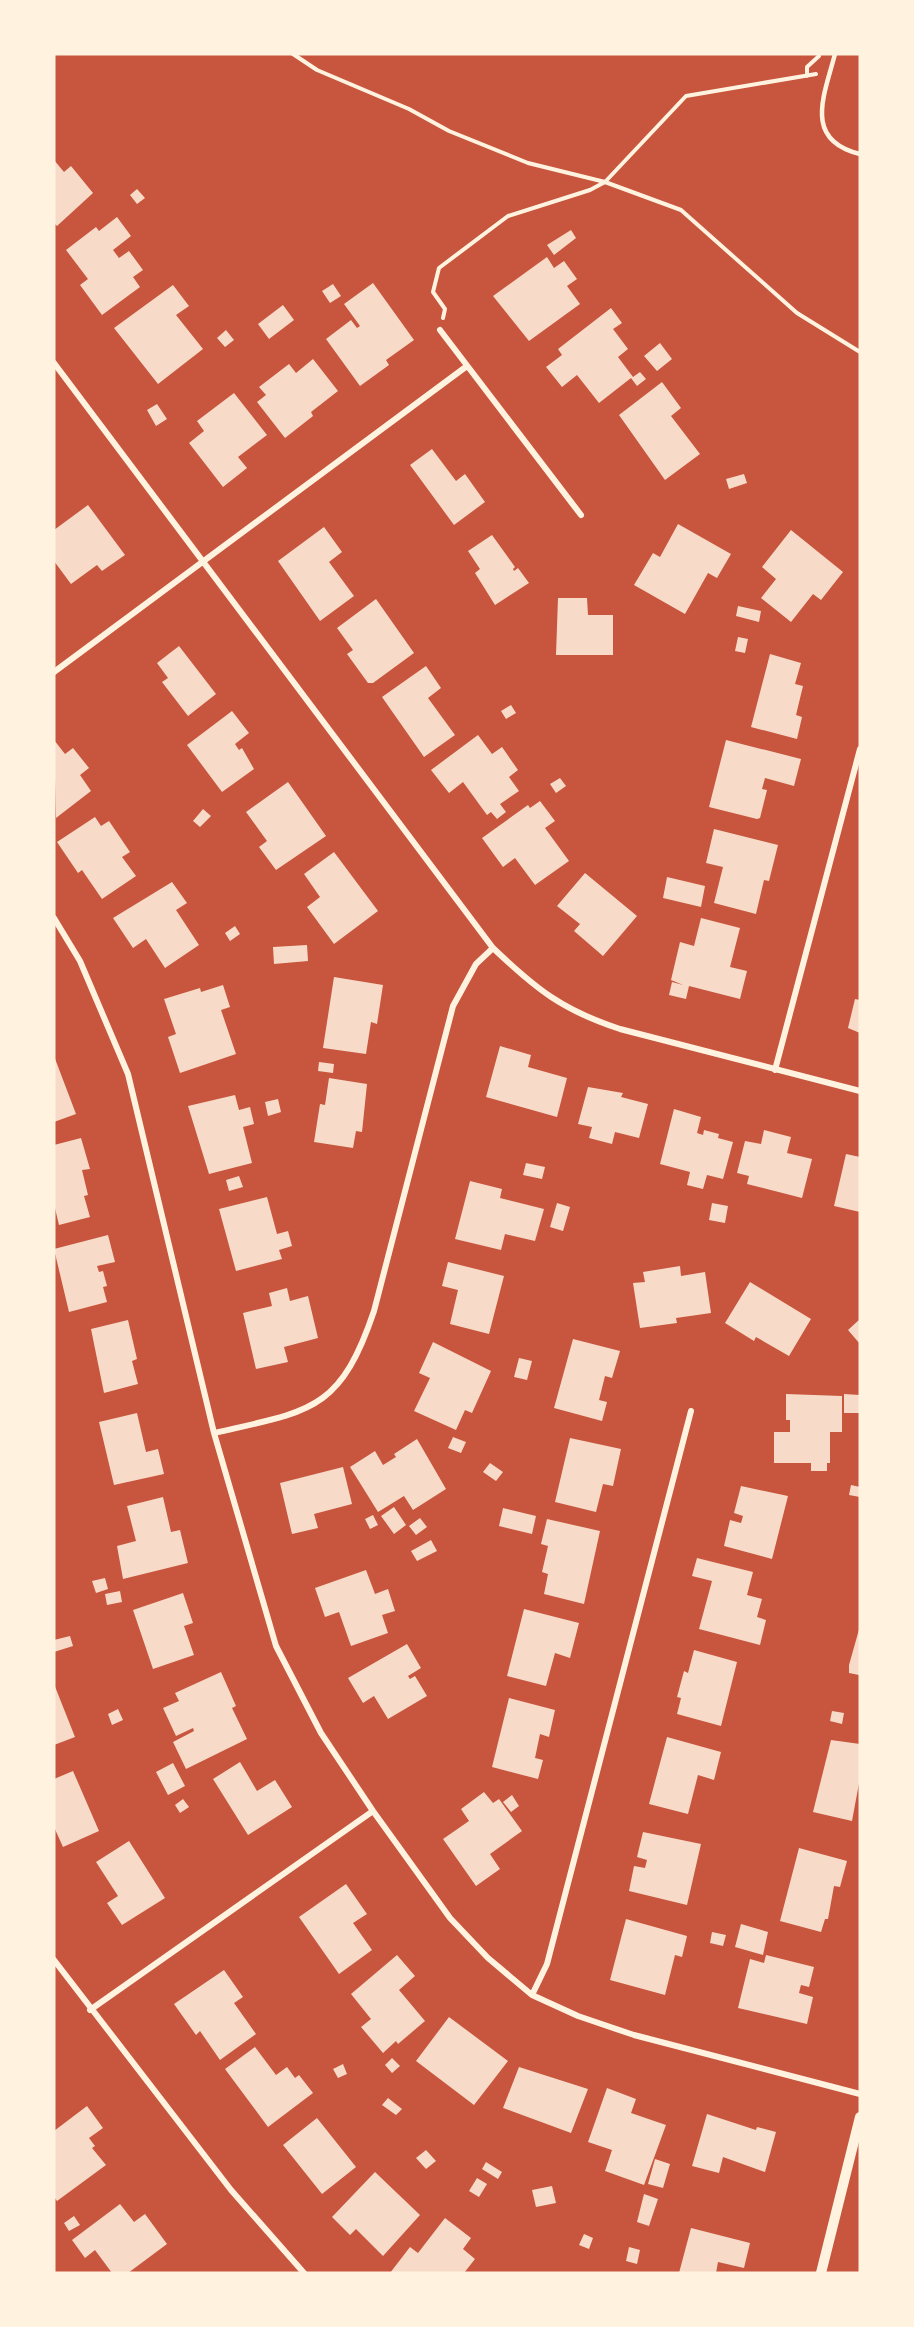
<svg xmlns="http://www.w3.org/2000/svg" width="914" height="2327" font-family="Karla,sans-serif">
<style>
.building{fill:#f7dbc8}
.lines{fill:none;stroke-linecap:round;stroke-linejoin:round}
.path{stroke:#fff3e0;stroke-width:4}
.service{stroke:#fff3e0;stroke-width:4.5}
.minor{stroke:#fff3e0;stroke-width:6}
.tertiary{stroke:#fff3e0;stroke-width:10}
</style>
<rect width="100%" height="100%" fill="#c8553d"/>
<path class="building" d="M54 160 64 172 71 166 93 193 57 226 54 223Z
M137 189 145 198 137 204 130 195Z
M117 217 131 236 113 250 119 258 129 251 143 270 133 277 140 287 102 315 80 285 88 279 66 250 96 227 99 231Z
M571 230 576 238 554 255 547 245Z
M547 257 554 268 564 261 577 279 567 286 580 304 529 341 493 296Z
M373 283 414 340 386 360 389 365 360 386 326 339 351 320 357 328 360 326 344 304Z
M333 284 341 296 330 303 322 291Z
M173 285 189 306 176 315 203 349 158 384 114 328Z
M283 305 294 320 269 339 258 324Z
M611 308 622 323 613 329 628 349 618 357 633 377 640 372 646 379 637 386 631 378 599 403 577 375 562 387 546 367 562 355 558 349Z
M226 330 234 340 225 347 217 338Z
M660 343 672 359 657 371 644 356Z
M313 359 338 391 311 412 313 416 285 438 257 402 266 395 259 387 289 364 296 373Z
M662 382 681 408 671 416 700 454 665 480 619 415Z
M234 393 267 435 238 457 247 468 223 487 189 443 204 431 197 421Z
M157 404 167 419 156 426 147 410Z
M432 449 456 481 465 474 485 502 454 525 410 465Z
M744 474 747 483 729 489 726 479Z
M88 505 125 555 102 571 97 565 71 584 54 561V530Z
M678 524 731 554 717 578 708 573 685 614 634 585 653 553 660 557Z
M324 527 342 552 329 562 354 596 320 621 278 561Z
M791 530 843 572 821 600 813 594 791 622 761 598 776 579 762 567Z
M492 535 515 567 513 569 514 571 518 568 529 583 495 605 475 573 480 569 468 551Z
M558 598H587L588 615H613V655H556Z
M376 599 414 653 373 683H368L347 654 353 650 337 628Z
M738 606 761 611 759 622 736 616Z
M738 637 748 639 745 653 735 651Z
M179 646 216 694 188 716 162 682 168 678 157 663Z
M770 654 801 663 795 684 803 686 796 715 802 717 797 739 751 727Z
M426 666 441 688 428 698 455 735 424 757 382 697Z
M511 705 516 713 506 719 501 711Z
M232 711 249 733 235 744 239 750 242 748 254 769 222 792 187 745Z
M478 735 492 754 502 747 518 770 509 777 519 791 500 804 506 812 497 819 491 812 487 815 463 782 449 793 431 770Z
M54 740 65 754 73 748 89 768 80 775 91 791 56 818Z
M726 740 801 759 794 786 765 778 762 789 767 790 760 818 757 819 709 807Z
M560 778 566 786 556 793 550 784Z
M288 782 326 836 276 870 259 847 267 841 246 812Z
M540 801 555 821 545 828 569 861 535 885 515 858 503 867 482 838 528 805 530 808Z
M203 809 211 816 200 827 193 821Z
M95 817 101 826 109 821 130 852 122 857 136 876 102 899 82 870 78 873 57 842Z
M714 829 778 845 769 881 764 880 756 914 714 903 723 867 706 863Z
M334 852 378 911 334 944 307 907 320 897 304 874Z
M585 873 637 916 603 956 574 931 580 924 557 906Z
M667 877 705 886 701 907 663 898Z
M172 882 187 903 176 910 199 945 165 968 146 939 133 948 113 918Z
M701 918 740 928 730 967 747 971 740 999 689 986 686 999 669 995 672 982 683 985 671 980 680 942 694 946Z
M235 926 240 934 230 941 225 933Z
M307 945 308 961 274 964 273 947Z
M334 977 383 985 377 1024 371 1022 366 1054 323 1048Z
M223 985 230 1007 221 1010 236 1054 180 1073 168 1037 176 1034 164 999 200 988 201 992Z
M855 999 860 1000V1033L848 1028Z
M500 1046 531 1055 528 1067 567 1078 557 1117 486 1097Z
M54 1056 76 1114 54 1122Z
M319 1062 334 1064 333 1073 318 1071Z
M329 1078 367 1084 362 1132 356 1131 353 1148 314 1142 320 1104 325 1105Z
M588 1087 623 1093 621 1097 648 1104 639 1138 615 1132 612 1144 589 1138 592 1127 578 1124Z
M235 1095 239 1110 250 1107 254 1124 243 1127 252 1163 209 1174 188 1106Z
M278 1099 281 1112 268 1116 265 1102Z
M674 1109 701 1117 697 1133 703 1135 704 1130 719 1134 718 1138 733 1142 723 1179 707 1175 703 1189 687 1185 690 1172 660 1164Z
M764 1130 791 1137 787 1153 812 1159 802 1198 747 1184 749 1176 737 1173 745 1141 761 1144Z
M81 1138 90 1169 82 1170 88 1195 84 1196 90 1217 59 1225 54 1204V1145Z
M846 1154 860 1157V1212L834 1206Z
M526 1163 545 1167 542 1179 523 1175Z
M239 1176 243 1187 229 1191 226 1180Z
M470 1181 502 1189 500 1198 544 1209 535 1241 505 1234 501 1250 455 1239Z
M267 1197 277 1234 288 1231 292 1246 279 1250 282 1259 236 1271 219 1209Z
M557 1203 570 1207 563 1231 550 1227Z
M712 1203 728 1206 725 1223 709 1220Z
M108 1235 115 1262 97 1266 99 1272 103 1271 107 1286 103 1287 107 1302 69 1312 54 1249Z
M448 1262 504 1276 489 1334 450 1324 458 1290 442 1286Z
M680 1266 681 1276 705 1272 711 1313 676 1318 677 1323 640 1328 633 1283 645 1282 643 1272Z
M750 1282 811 1319 789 1356 756 1337 754 1341 725 1323Z
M287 1288 290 1301 308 1296 318 1338 284 1347 288 1362 256 1369 243 1313 272 1306 269 1293Z
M860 1319V1344L848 1330Z
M128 1320 137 1359 132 1361 138 1384 104 1393 91 1329Z
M573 1339 620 1351 612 1378 605 1376 599 1400 607 1402 602 1421 554 1408Z
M433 1342 491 1371 472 1413 465 1410 456 1430 414 1411 430 1378 419 1373Z
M519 1358 532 1361 527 1380 514 1377Z
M786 1394 842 1396V1432H830V1463H827V1471H811V1463H774V1432H790V1420H786Z
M844 1394 860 1395V1413H844Z
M137 1413 146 1452 158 1449 164 1474 114 1485 99 1422Z
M453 1437 466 1442 461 1453 448 1448Z
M570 1438 621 1449 613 1486 603 1484 596 1512 555 1502Z
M417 1439 446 1489 413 1510 404 1496 378 1512 350 1467 375 1451 383 1465 396 1457 394 1454Z
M490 1463 503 1472 496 1481 483 1472Z
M343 1467 352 1504 314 1514 318 1528 292 1534 280 1483Z
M851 1485 860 1487V1497L849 1495Z
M741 1486 788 1496 772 1559 724 1546 730 1520 741 1523 743 1516 734 1513Z
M163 1497 171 1532 180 1530 188 1563 123 1579 117 1546 136 1541 127 1506Z
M394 1507 406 1525 394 1534 381 1516Z
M503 1508 536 1516 532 1534 499 1526Z
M373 1515 378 1525 370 1529 365 1519Z
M420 1518 427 1527 416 1535 409 1526Z
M547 1519 600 1531 584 1604 544 1594 548 1574 542 1572 548 1546 541 1544Z
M431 1540 437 1551 417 1561 411 1551Z
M697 1558 753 1572 747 1595 762 1599 757 1617 766 1620 760 1645 699 1629 712 1581 692 1576Z
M366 1570 375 1594 388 1589 395 1611 382 1615 388 1633 351 1646 339 1612 325 1617 315 1588Z
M105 1578 108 1589 96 1593 92 1581Z
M120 1591 122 1602 107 1605 105 1594Z
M183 1593 193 1623 184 1626 194 1655 153 1669 133 1610Z
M524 1609 579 1623 570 1658 555 1653 546 1686 507 1676Z
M860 1626V1672L859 1675 849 1673V1665Z
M70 1636 73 1646 54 1652V1640Z
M407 1644 421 1668 408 1676 410 1679 415 1676 427 1696 388 1719 374 1696 363 1703 348 1678Z
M694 1650 737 1662 721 1726 677 1714 681 1698 677 1697 684 1671 688 1673Z
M221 1672 236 1706 232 1708 247 1739 186 1769 173 1742 194 1731 193 1728 176 1736 163 1708 179 1701 175 1693Z
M54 1684 75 1737 54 1745Z
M509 1698 555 1710 549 1737 540 1734 535 1758 543 1760 538 1779 492 1767Z
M118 1709 123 1720 112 1725 108 1714Z
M832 1711 844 1713 842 1724 830 1721Z
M667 1737 721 1752 714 1780 698 1775 688 1814 649 1804Z
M831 1740 860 1744V1778L852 1821 813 1812Z
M240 1762 257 1791 275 1780 292 1807 248 1835 213 1779Z
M173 1763 185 1786 168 1795 156 1772Z
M73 1771 99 1831 63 1847 54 1827V1779Z
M484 1792 493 1803 499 1799 522 1831 490 1854 500 1869 476 1886 443 1839 469 1821 461 1809Z
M512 1795 519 1806 511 1812 503 1802Z
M183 1799 189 1807 180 1813 175 1805Z
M643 1832 701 1844 687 1905 629 1891 634 1866 645 1868 647 1860 637 1857Z
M129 1841 165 1898 122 1925 107 1903 118 1896 96 1862Z
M799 1848 847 1861 840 1887 834 1886 828 1919H825L821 1932 780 1921Z
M346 1884 367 1914 353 1923 372 1950 339 1974 299 1917Z
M626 1919 687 1936 682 1957 675 1955 665 1995 610 1980Z
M741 1924 768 1932 763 1955 735 1947Z
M712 1932 726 1935 723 1946 710 1943Z
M397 1955 415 1976 399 1990 425 2021 398 2044 396 2041 383 2053 361 2027 371 2019 351 1994Z
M766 1955 814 1967 809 1987 801 1985 799 1993 813 1997 807 2024 738 2008 750 1959 764 1963Z
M224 1970 243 1997 234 2003 256 2034 220 2060 200 2031 196 2035 174 2004Z
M449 2017 508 2061 474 2105 416 2061Z
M255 2047 276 2075 287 2067 295 2078 299 2075 313 2093 268 2127 225 2069Z
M392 2058 400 2066 392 2073 385 2065Z
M343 2064 347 2074 338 2078 333 2069Z
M519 2067 588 2089 571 2133 503 2108Z
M607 2088 636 2099 631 2113 666 2125 644 2185 605 2171 612 2150 588 2142Z
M388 2098 402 2109 396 2115 382 2105Z
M87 2106 103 2128 89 2138 95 2146 92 2148 106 2165 57 2201 54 2197V2131Z
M707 2114 756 2130 757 2127 776 2132 765 2172 723 2157 719 2173 692 2166Z
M317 2118 356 2167 322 2194 283 2145Z
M426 2150 436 2161 426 2169 416 2158Z
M655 2159 670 2164 663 2188 648 2184Z
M486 2162 502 2172 498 2179 482 2169Z
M375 2172 420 2215 383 2256 356 2229 350 2235 332 2217Z
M477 2178 487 2184 479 2197 469 2191Z
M552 2186 556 2203 536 2207 532 2190Z
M644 2194 658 2199 649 2226 637 2222Z
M120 2204 134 2222 145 2214 167 2244 128 2273H112L95 2250 85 2258 72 2240Z
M74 2216 80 2225 69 2231 64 2223Z
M445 2218 471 2238 463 2249 475 2259 464 2273H390L410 2247 418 2253Z
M691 2228 750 2243 744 2268 718 2262 716 2273H679Z
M584 2234 593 2238 589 2249 579 2245Z
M629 2247 640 2250 637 2264 626 2261Z"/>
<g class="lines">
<path class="path" d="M293 54 317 70 409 109 449 131 528 163 605 182 681 210 797 313 860 352
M807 76V67L819 56
M443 318 445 309 433 292 439 268 508 216 590 190 605 182 686 96 816 74"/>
<path class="service" d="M835 54C824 96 803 140 860 154"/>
<path class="minor" d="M440 330 581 515
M54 363 493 948C536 989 562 1010 620 1029L860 1091
M54 672 467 366
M54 918 80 961 128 1074 214 1433 276 1646 321 1733 373 1811 450 1918 488 1958 532 1995 578 2016 634 2035 860 2094
M775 1070 860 749
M214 1433C310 1411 340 1412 374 1311L453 1006 476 964 493 948
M54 1960 231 2190 304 2273
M532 1995 547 1964 691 1411
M90 2010 373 1811"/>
<path class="tertiary" d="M821 2273 860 2117"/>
</g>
<rect width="914" height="2327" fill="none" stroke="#fff3e0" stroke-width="111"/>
</svg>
